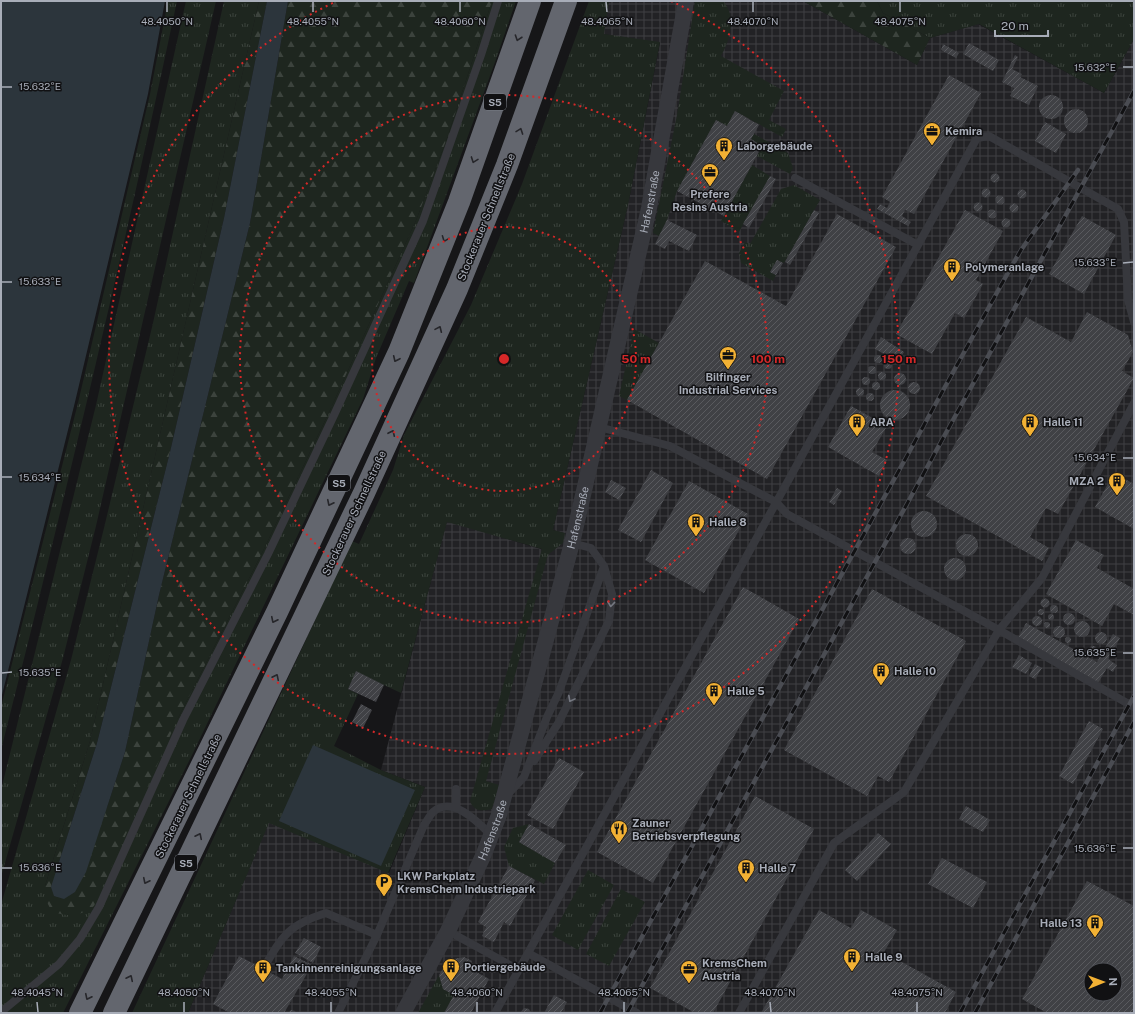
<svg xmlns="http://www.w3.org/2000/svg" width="1135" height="1014" font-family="'Public Sans',sans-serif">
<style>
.industrial{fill:url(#industrial-grid);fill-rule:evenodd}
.grass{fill:url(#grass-tufts)}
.forest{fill:url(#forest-firs)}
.water{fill:#2c353c}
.building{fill:url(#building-hatch);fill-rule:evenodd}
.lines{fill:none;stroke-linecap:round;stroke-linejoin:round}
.lane{stroke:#37383d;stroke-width:8}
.street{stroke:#37383d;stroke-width:16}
.highway{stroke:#63666e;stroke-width:22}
.rail-casing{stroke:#4a4c52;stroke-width:4.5}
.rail{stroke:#111113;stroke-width:3;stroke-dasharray:9;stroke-linecap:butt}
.oneway{stroke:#26262a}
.oneway2{stroke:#757881}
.ticks{fill:none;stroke:#a8adb8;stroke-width:1.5}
.ring{fill:none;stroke:#d62828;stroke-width:2;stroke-dasharray:2 4}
.labels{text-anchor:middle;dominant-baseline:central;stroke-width:3;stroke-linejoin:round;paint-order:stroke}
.shield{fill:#111113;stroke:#7b7e86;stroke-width:1}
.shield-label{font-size:10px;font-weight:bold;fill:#a8adb8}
.poi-label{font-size:11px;font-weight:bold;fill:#a8adb8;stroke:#111113;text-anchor:start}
.street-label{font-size:11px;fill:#a8adb8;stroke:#111113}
.ticks-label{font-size:10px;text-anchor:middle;fill:#a8adb8;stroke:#111113;stroke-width:3;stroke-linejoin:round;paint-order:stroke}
.centre{fill:#d62828;stroke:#111113;stroke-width:2}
.ring-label{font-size:12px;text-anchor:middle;font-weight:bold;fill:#d62828;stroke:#111113;stroke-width:3;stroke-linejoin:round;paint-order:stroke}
</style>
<defs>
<pattern id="industrial-grid" width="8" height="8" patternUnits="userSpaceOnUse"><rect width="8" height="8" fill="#222225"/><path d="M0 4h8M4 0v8" fill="none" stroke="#3f3f43"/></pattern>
<pattern id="grass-tufts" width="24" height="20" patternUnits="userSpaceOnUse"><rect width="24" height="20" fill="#1e261f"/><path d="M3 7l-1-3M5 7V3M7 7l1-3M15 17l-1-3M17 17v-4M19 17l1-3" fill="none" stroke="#3c433d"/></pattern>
<pattern id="forest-firs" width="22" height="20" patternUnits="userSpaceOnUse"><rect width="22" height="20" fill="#1e261f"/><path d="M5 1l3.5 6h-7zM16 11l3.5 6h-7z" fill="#3c433d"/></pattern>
<pattern id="building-hatch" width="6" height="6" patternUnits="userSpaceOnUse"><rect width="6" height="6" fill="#404145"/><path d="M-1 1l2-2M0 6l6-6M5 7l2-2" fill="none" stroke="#595a5e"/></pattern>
</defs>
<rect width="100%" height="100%" fill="#161618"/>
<path class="industrial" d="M609 1H803L917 65 930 38 978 24 1104 93 1134 39V1013H188L269 822 389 873 425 787 381 770 447 521 551 552 564 533 553 530 628 205 660 43 603 34ZM1091 970H1115V994H1091Z"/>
<path class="grass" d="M168 1H177C124 252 64 502 1 750V707L78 403 150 94Z
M186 1H216L96 526 63 658 1 877V790L96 405Z
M224 1H259L90 741 45 886 178 718 263 551 330 410 417 218 447 138 492 1H516L494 65 414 283 409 281 376 358 363 399 193 753 63 1013H1V905L71 660 104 528 153 323Z
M589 1H609L604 34 660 42 628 205 553 530 565 533 563 543 549 554 547 558 486 781 499 785 492 809C482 811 474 812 470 801L542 549 447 522 401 693 356 672 348 689 358 694 334 746 381 770 425 787 388 873 269 823 188 1013H132L352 541 359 544 393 470 404 435 471 305 522 184Z
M695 1H723C737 16 730 40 721 56L784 91 769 120 786 129 782 137 735 111 727 126 716 120 677 191 667 220 659 236 653 233 677 115Z
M877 1H1134V39L1104 93 979 24 930 38 883 13Z
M754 134 788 153 793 168 790 174 757 156 762 146 751 139Z
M752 165 770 176 739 232 721 221Z
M794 185 820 200 784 263 777 260 770 272 776 275 773 281 741 263 739 253 745 242 750 244 781 189Z
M634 329 659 343 627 400 619 396Z
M529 824 519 842 555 863 544 884 509 866 504 847 513 828Z
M588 870 614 885 578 950 552 935Z
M621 889 645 902 609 966 586 954Z
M439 975 443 989 454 995 444 1013H418Z"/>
<path class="forest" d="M259 1H267L224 218 170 452 97 743 51 887 86 872 125 752 159 595 250 223 288 1H492L447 138 417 218 330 410 263 551 178 718 94 906C78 917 71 917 52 912L47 902 45 886 90 741Z
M803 1H877L883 13 930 38 917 65Z"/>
<path class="water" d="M1 1H165L148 94 75 402 1 699Z
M267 1H288L250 223 159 595 125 752 86 872 75 892 64 899 54 896 51 887 97 743 170 452 224 218Z
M313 745 415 790 381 866 279 821Z"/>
<path class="building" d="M969 43 999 60 993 71 963 54Z
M943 44 959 53 956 58 941 50Z
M1015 55 1018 57 1012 69 1022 74 1020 77 1038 86 1029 105 1010 96 1014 88 1002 82Z
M949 75 981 93 914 214 905 210 902 216 911 222 908 226 877 209 880 204 887 208 890 202 882 197Z
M1039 107a12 12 0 1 1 24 0a12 12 0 1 1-24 0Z
M1064 121a12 12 0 1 1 24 0a12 12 0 1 1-24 0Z
M735 111 759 125 751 139 762 146 724 216 677 191 716 120 727 126Z
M1045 122 1066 134 1056 153 1035 141Z
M990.5 178a4.5 4.5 0 1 1 9 0a4.5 4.5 0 1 1-9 0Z
M770 176 776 179 749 228 743 224Z
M981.5 193a4.5 4.5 0 1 1 9 0a4.5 4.5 0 1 1-9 0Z
M1017.5 194a4.5 4.5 0 1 1 9 0a4.5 4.5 0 1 1-9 0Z
M995.5 200a4.5 4.5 0 1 1 9 0a4.5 4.5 0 1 1-9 0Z
M973.5 207a4.5 4.5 0 1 1 9 0a4.5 4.5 0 1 1-9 0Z
M1009.5 208a4.5 4.5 0 1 1 9 0a4.5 4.5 0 1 1-9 0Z
M987.5 214a4.5 4.5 0 1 1 9 0a4.5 4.5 0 1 1-9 0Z
M814 210 819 213 790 265 785 262Z
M965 210 1003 231 976 280 983 284 964 318 955 313 932 354 896 334Z
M837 214 896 247 767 479 627 400 705 261 786 306Z
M1082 216 1116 235 1084 294 1049 274Z
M1001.5 223a4.5 4.5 0 1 1 9 0a4.5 4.5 0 1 1-9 0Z
M667 220 697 235 689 251 669 241 665 249 655 244Z
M777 260 783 263 776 275 770 272Z
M1087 312 1128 335 1133 352 1122 371 1134 378 1058 514 1046 508 1030 537 1049 548 1042 561 926 496 1026 317 1071 342Z
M881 337 904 352 897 364 883 357 884 354 875 349Z
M874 359a4 4 0 1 1 8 0a4 4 0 1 1-8 0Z
M884 365a4 4 0 1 1 8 0a4 4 0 1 1-8 0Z
M868 370a4 4 0 1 1 8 0a4 4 0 1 1-8 0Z
M878 376a4 4 0 1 1 8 0a4 4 0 1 1-8 0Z
M894 379a6 6 0 1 1 12 0a6 6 0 1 1-12 0Z
M862 381a4 4 0 1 1 8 0a4 4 0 1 1-8 0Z
M908 388a6 6 0 1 1 12 0a6 6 0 1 1-12 0Z
M872 386a4 4 0 1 1 8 0a4 4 0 1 1-8 0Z
M856 392a4 4 0 1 1 8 0a4 4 0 1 1-8 0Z
M880 405a15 15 0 1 1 30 0a15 15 0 1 1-30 0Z
M866 397a4 4 0 1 1 8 0a4 4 0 1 1-8 0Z
M851 406 887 426 872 452 887 460 879 476 828 447Z
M651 470 673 483 641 542 618 530Z
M1114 473 1134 484V529L1095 507Z
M611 480 626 488 619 500 605 492Z
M689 481 748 514 704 593 645 560Z
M837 488 842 491 834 505 829 502Z
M911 524a13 13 0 1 1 26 0a13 13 0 1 1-26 0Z
M956 545a11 11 0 1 1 22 0a11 11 0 1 1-22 0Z
M900 546a8 8 0 1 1 16 0a8 8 0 1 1-16 0Z
M1076 540 1104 555 1097 568 1134 589V615L1114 604 1102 626 1046 594Z
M944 569a11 11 0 1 1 22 0a11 11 0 1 1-22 0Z
M743 587 799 619 653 883 597 852Z
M872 589 966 641 889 782 878 776 867 796 784 750Z
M1040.5 603a4.5 4.5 0 1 1 9 0a4.5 4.5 0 1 1-9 0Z
M1050 609a4 4 0 1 1 8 0a4 4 0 1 1-8 0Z
M1038 612a3 3 0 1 1 6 0a3 3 0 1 1-6 0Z
M1063 619a6 6 0 1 1 12 0a6 6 0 1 1-12 0Z
M1048 617a3 3 0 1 1 6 0a3 3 0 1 1-6 0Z
M1032 621a5 5 0 1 1 10 0a5 5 0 1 1-10 0Z
M1074 629a8 8 0 1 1 16 0a8 8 0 1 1-16 0Z
M1044 625a3 3 0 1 1 6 0a3 3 0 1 1-6 0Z
M1026 623 1097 662 1113 634 1120 638 1108 659 1117 665 1113 672 1107 668 1098 683 1018 638Z
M1053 632a6 6 0 1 1 12 0a6 6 0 1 1-12 0Z
M1095 638a6 6 0 1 1 12 0a6 6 0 1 1-12 0Z
M1065 640a3 3 0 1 1 6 0a3 3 0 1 1-6 0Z
M1088 651a5 5 0 1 1 10 0a5 5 0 1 1-10 0Z
M1019 655 1032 663 1026 674 1012 667Z
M1035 664 1042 668 1035 679 1029 676Z
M356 671 384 685 376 702 348 689Z
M361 704 372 710 363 728 352 722Z
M1089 721 1103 729 1073 784 1059 776Z
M559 758 584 772 553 829 527 815Z
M755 796 814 829 713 1013H695L650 988Z
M966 806 990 820 983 832 959 819Z
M529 824 566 845 555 863 519 842Z
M878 833 891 844 857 881 845 870Z
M942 858 987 882 973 908 928 884Z
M509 866 535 880 510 926 504 922 494 942 482 936 486 927 478 922Z
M1087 881 1134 906 1133 1013H1047L1022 999ZM1091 970H1115V994H1091Z
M819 910 851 928 861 910 897 930 884 952 956 992 945 1013H761Z
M304 938 321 947 313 963 295 953Z
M239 956 282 979 294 956 312 965 284 1013H230L213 1004Z
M464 957 472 961 469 968 489 979 471 1013H444L454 995 443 989 439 975 444 967 451 965 454 959Z
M554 995 567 1002 561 1013H544Z
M524 1008 529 1009 531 1013H520Z
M291 1010 295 1011 296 1013H288Z"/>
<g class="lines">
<path class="lane" d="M918 245 977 138 989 136 1118 209 1124 222 1128 300 1134 322
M599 427 670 446 776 502 787 514 999 630 1134 707
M534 761 559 722 609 621 612 594 604 566
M508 794 524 777 547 717 559 692 604 566 591 548 572 543
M456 808V789
M448 931 519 970
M528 953 637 1013
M263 969C283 935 288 925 326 913L377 935
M1 1012 59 964 80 939 99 907 183 720 268 554 335 413 423 221 481 55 498 1
M338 1013 377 935 424 825C427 821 430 815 433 812 452 795 478 822 491 835
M495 1013 918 245 795 178
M739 1013 834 843 904 792 999 630 1042 578 1134 403"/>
<path class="street" id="s1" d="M403 1013 448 931 483 856 499 815 572 543 649 208 686 1"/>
<path class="highway" d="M80 1013 277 612 399 352 459 202 530 1
M114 1013 364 493 457 289 507 165 566 1"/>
<defs>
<path id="rail" d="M600 1013 1005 278 1021 250 1078 170
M627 1013 1134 91
M960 1013 1134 696
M975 1013 1134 722"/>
</defs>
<use href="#rail" class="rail-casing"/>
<use href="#rail" class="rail"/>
</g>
<defs><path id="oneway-chevron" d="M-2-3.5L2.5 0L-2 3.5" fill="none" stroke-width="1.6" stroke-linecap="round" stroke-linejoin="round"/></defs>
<g class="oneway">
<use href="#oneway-chevron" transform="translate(518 38) rotate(109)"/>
<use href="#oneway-chevron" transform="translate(520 131) rotate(-70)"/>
<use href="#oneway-chevron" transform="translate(474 160) rotate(110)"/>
<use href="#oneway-chevron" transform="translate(445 239) rotate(111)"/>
<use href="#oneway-chevron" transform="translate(439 329) rotate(-66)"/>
<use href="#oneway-chevron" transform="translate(396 359) rotate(115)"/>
<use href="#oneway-chevron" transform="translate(392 433) rotate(-65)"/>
<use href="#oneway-chevron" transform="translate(330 503) rotate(116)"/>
<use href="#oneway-chevron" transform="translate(274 620) rotate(116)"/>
<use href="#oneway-chevron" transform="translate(276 677) rotate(-64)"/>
<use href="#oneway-chevron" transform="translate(199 836) rotate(-64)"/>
<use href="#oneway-chevron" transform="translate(146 881) rotate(116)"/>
<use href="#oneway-chevron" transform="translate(130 978) rotate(-64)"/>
<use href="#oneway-chevron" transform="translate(88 997) rotate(116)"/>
</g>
<g class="oneway2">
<use href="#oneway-chevron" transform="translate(611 604) rotate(96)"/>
<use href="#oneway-chevron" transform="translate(571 699) rotate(118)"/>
</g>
<path class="ticks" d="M167 2V12M313 2V12M460 2V12M606 2 607 12M753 2V12M900 2V12M1123 67H1133M2 87H12M1123 263 1133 262M2 282H12M1123 458H1133M2 477H12M1123 653H1133M2 673 12 672M1123 848H1133M2 868H12M37 1002 38 1012M184 1002V1012M331 1002V1012M477 1002V1012M624 1002V1012M770 1002 771 1012M917 1002V1012"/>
<g class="ring">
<circle cx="504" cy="359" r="132"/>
<circle cx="504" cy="359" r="264"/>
<path d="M671 1A395 395 0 1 1 337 1"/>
</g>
<defs>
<symbol id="office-pin" viewBox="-11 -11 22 30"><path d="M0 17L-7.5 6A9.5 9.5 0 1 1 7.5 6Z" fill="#f2b134" stroke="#111113"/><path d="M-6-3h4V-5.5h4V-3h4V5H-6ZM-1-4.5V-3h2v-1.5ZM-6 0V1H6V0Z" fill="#111"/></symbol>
<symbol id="building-pin" viewBox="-11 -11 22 30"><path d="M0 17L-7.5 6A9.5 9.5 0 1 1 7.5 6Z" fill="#f2b134" stroke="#111113"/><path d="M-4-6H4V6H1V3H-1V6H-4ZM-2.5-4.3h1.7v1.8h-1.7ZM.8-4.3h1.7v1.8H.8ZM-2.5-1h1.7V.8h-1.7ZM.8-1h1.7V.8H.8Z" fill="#111"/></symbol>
<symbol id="restaurant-pin" viewBox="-11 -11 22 30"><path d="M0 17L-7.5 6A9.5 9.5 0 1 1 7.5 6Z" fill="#f2b134" stroke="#111113"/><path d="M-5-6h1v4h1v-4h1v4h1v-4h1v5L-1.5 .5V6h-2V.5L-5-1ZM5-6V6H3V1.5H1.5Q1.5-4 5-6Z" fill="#111"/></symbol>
<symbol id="parking-pin" viewBox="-11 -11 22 30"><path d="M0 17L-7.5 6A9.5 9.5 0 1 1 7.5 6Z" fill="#f2b134" stroke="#111113"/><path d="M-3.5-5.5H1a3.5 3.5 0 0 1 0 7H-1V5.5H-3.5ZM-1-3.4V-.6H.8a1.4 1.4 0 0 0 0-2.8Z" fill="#111"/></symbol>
</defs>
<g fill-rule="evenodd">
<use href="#office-pin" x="922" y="121" width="20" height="27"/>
<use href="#building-pin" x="714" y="136" width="20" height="27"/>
<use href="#office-pin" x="700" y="162" width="20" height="27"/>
<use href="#building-pin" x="942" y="257" width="20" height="27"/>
<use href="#office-pin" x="718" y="345" width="20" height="27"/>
<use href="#building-pin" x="847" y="412" width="20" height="27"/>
<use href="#building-pin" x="1020" y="412" width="20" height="27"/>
<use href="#building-pin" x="1107" y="471" width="20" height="27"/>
<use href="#building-pin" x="686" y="512" width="20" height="27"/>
<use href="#building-pin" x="871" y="661" width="20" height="27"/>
<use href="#building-pin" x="704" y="681" width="20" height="27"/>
<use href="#restaurant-pin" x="609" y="819" width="20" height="27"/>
<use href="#building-pin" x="736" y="858" width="20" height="27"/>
<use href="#parking-pin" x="374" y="872" width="20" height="27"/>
<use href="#building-pin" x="1085" y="913" width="20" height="27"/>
<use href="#building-pin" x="842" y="947" width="20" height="27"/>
<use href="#building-pin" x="441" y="957" width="20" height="27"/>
<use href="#building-pin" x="253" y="958" width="20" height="27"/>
<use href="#office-pin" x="679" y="959" width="20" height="27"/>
</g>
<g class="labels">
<g class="shield">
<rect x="484" y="94" width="22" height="16" rx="3"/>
<rect x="328" y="475" width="22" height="16" rx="3"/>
<rect x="175" y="855" width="22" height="16" rx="3"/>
</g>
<g class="shield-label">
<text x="495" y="102">S5</text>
<text x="339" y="483">S5</text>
<text x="186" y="863">S5</text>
</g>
<g class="poi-label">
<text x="945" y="131">Kemira</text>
<text x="737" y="146">Laborgebäude</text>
<text x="710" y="194" text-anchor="middle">Prefere<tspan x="710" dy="13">Resins Austria</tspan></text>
<text x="965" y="267">Polymeranlage</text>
<text x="728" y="377" text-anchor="middle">Bilfinger<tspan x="728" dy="13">Industrial Services</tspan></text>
<text x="870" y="422">ARA</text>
<text x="1043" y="422">Halle 11</text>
<text x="1104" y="481" text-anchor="end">MZA 2</text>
<text x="709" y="522">Halle 8</text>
<text x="894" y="671">Halle 10</text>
<text x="727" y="691">Halle 5</text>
<text x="632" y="823">Zauner<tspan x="632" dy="13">Betriebsverpflegung</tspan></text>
<text x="759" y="868">Halle 7</text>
<text x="397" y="876">LKW Parkplatz<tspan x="397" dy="13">KremsChem Industriepark</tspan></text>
<text x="1082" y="923" text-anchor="end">Halle 13</text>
<text x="865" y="957">Halle 9</text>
<text x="702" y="963">KremsChem<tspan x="702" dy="13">Austria</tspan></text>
<text x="464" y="967">Portiergebäude</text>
<text x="276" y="968">Tankinnenreinigungsanlage</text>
</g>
<g class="street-label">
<text stroke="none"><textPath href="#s1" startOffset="852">Hafenstraße</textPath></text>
<text transform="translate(486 217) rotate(-68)">Stockerauer Schnellstraße</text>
<text transform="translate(354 513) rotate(-65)">Stockerauer Schnellstraße</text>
<text stroke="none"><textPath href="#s1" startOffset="528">Hafenstraße</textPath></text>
<text transform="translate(188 796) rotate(-64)">Stockerauer Schnellstraße</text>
<text stroke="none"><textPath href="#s1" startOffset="204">Hafenstraße</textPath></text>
</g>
</g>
<g class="ticks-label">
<text x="167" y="25">48.4050°N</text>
<text x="313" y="25">48.4055°N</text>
<text x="460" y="25">48.4060°N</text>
<text x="607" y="25">48.4065°N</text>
<text x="753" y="25">48.4070°N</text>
<text x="900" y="25">48.4075°N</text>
<text x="1095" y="71">15.632°E</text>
<text x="40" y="90">15.632°E</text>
<text x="1095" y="266">15.633°E</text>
<text x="40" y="285">15.633°E</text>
<text x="1095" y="461">15.634°E</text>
<text x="40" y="481">15.634°E</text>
<text x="1095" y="656">15.635°E</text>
<text x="40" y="676">15.635°E</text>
<text x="1095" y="852">15.636°E</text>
<text x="40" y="871">15.636°E</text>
<text x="37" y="996">48.4045°N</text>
<text x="184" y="996">48.4050°N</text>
<text x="331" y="996">48.4055°N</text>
<text x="477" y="996">48.4060°N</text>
<text x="624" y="996">48.4065°N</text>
<text x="770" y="996">48.4070°N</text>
<text x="917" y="996">48.4075°N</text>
</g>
<circle cx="504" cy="359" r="6" class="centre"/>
<g class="ring-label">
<text x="636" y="363">50 m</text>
<text x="768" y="363">100 m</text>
<text x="899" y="363">150 m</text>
</g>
<rect width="1135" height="1014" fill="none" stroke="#a8adb8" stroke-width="4"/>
<g transform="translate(1103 982) rotate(89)"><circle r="19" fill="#111113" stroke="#4d4f55"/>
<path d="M0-3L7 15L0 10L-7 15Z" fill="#f2b134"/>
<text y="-6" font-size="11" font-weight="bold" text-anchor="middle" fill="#a8adb8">N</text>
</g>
<path d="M995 30v6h53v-6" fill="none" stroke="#a8adb8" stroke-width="2"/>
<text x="1001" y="30" font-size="12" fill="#a8adb8" stroke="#111113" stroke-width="3" paint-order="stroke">20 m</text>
</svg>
